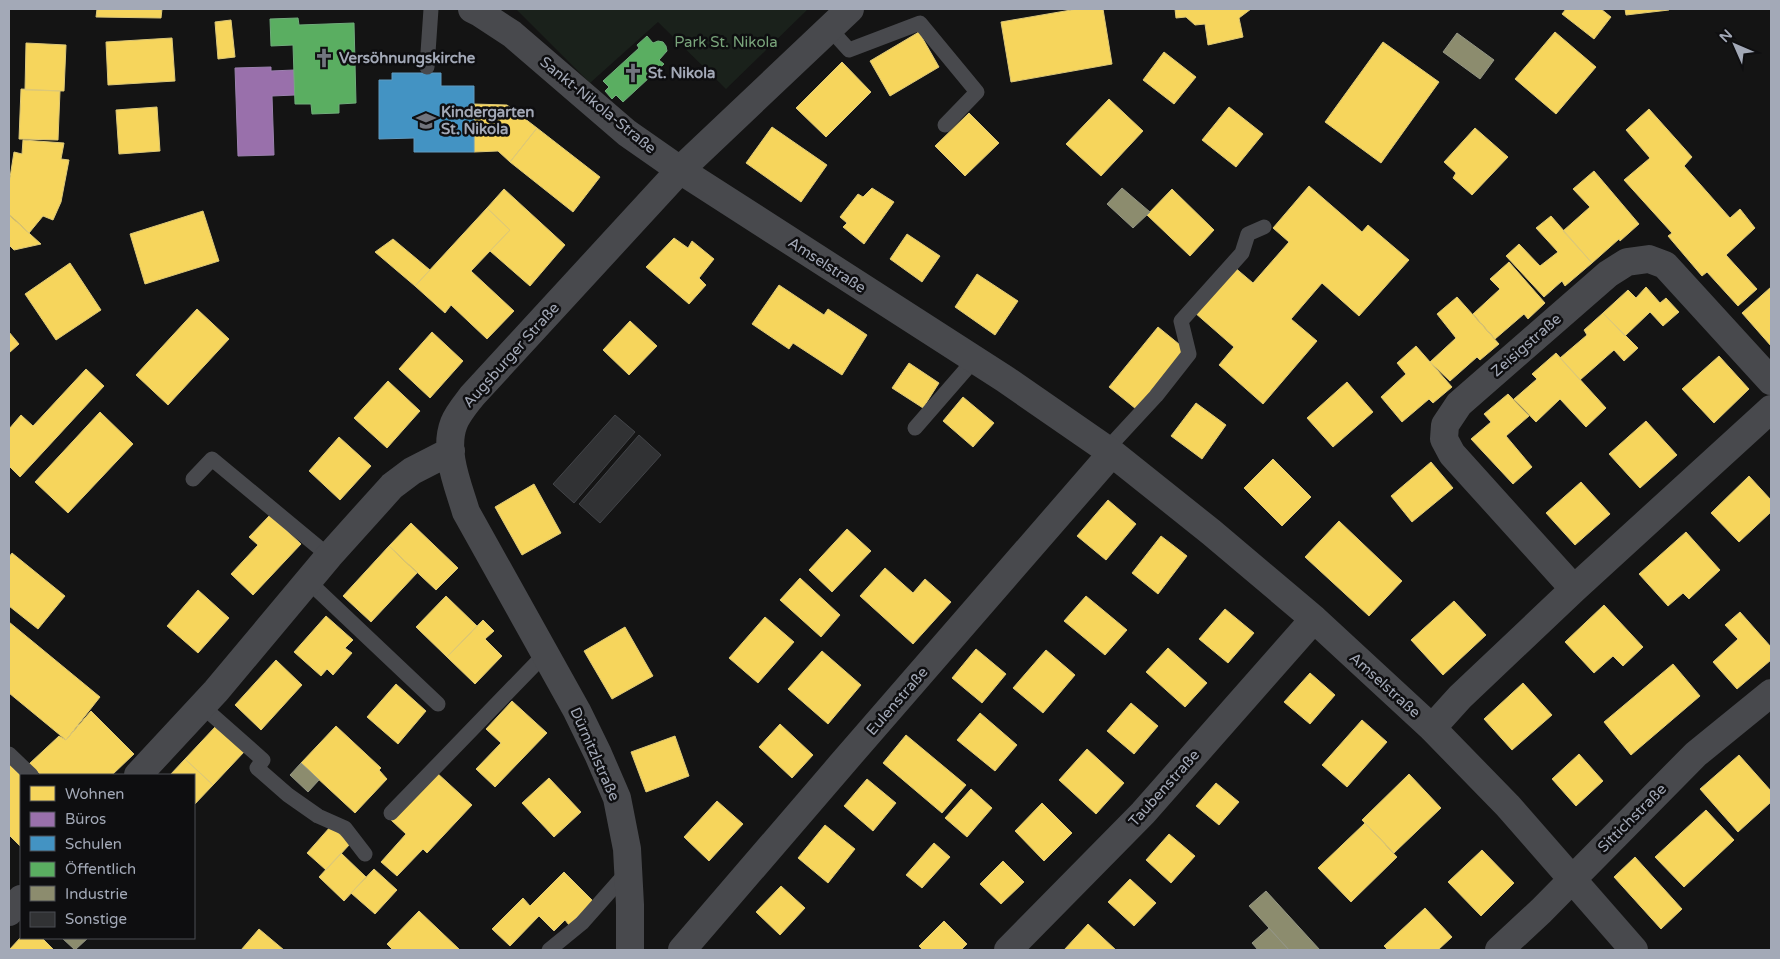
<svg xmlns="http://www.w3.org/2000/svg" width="1780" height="959" font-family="'Varela Round',sans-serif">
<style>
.park{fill:#1a211b}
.homes{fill:#f6d55c;stroke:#ddc877}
.offices{fill:#9970ab;stroke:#9c81af}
.schools{fill:#4393c3;stroke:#609abf}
.public{fill:#5aae61;stroke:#70ac7b}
.industry{fill:#8c8c6e;stroke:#939584}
.building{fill:#313234;stroke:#424448}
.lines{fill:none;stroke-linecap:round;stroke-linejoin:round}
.service{stroke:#48494d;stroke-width:15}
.minor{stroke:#48494d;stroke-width:28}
.labels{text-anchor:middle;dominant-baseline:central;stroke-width:5;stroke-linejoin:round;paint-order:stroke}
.park-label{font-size:15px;fill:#79a47b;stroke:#0e0e10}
.poi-label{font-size:15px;font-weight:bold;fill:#a3a9b7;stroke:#0e0e10;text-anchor:start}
.street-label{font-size:15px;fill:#a3a9b7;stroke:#0e0e10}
</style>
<rect width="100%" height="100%" fill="#141414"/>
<path class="park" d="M516 9H808L726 89 658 22 590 83Z"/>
<path class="homes" d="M97 9H162L161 18 96 17Z
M1077 9H1103L1112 64 1011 82 1001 22Z
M1175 9H1251L1239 18 1243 37 1208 45 1205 24 1195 25 1186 17 1176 18Z
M1566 9H1601L1611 17 1594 39 1562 14Z
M1625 9H1668L1669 10 1626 15Z
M231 20 235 57 218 59 215 22Z
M919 32 939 67 890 96 870 61Z
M1555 32 1596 67 1556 114 1515 79Z
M172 38 175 81 108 85 106 42Z
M1383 42 1439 82 1381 163 1325 122Z
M26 43 66 45 64 91 25 90Z
M1164 52 1196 77 1174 104 1143 80Z
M842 62 871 92 826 137 796 108Z
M21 89 60 91 58 140 19 139Z
M1109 99 1143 131 1101 176 1066 144Z
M473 104 507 105 537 128 510 162 498 151 474 152Z
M157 107 160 151 119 154 116 110Z
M1229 107 1263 134 1236 167 1202 140Z
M1649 109 1692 157 1684 166 1730 218 1740 209 1755 228 1726 255 1757 289 1738 306 1707 272 1702 276 1668 236 1672 233 1624 180 1650 158 1626 130Z
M969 113 999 143 965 176 935 146Z
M772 127 827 165 801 202 746 163Z
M537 128 600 177 573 212 510 162Z
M1475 128 1508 157 1472 195 1453 178 1456 173 1444 162Z
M23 140 64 143 61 159 69 160 61 202 53 220 43 216 29 233 9 214V184L14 152 22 154Z
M1594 171 1639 224 1620 241 1619 239 1592 263 1563 231 1590 207 1573 189Z
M1309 186 1362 232 1368 225 1409 260 1359 316 1322 283 1291 319 1317 341 1263 404 1219 365 1234 347 1194 312 1233 266 1253 283 1289 242 1273 228Z
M872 188 894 202 864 244 843 227 847 223 840 217 858 194 863 197Z
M504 189 565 245 530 286 490 251 510 230 487 208Z
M1172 189 1214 230 1190 256 1147 215Z
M487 208 510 230 471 271 514 311 487 339 451 305 445 313 415 286Z
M203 211 219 261 145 284 130 234Z
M9 215 41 244 14 250 9 245Z
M1551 216 1592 263 1565 286 1562 281 1544 297 1506 256 1519 244 1540 266 1558 252 1536 228Z
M907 234 940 256 922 282 890 259Z
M674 238 688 248 692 241 714 259 699 278 706 285 689 304 646 267Z
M393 239 430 270 415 286 375 252Z
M1509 262 1545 303 1528 319 1524 314 1495 339 1473 314 1500 289 1490 279Z
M70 263 101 310 56 340 25 294Z
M977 274 1018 301 995 335 955 307Z
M779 285 824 315 828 309 867 335 842 375 793 343 789 349 752 324Z
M1646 287 1660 303 1666 298 1679 312 1663 326 1650 312 1625 336 1603 313 1628 290 1636 298Z
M1771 287V346L1742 313Z
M1457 297 1499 344 1480 360 1477 357 1450 381 1430 362 1456 338 1437 314Z
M197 309 229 339 168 405 136 375Z
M1603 313 1638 348 1624 361 1614 350 1580 380 1560 358 1587 335 1584 330Z
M630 321 657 346 629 375 603 350Z
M1158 327 1185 349 1136 409 1109 387Z
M9 332 19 344 9 353Z
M432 332 463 361 430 398 399 369Z
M1416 346 1452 387 1433 403 1429 399 1402 422 1381 397 1406 374 1397 363Z
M1556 353 1606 408 1586 427 1560 399 1536 422 1514 399 1537 379 1532 374Z
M1719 356 1749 389 1714 423 1682 389Z
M909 363 939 383 923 408 892 388Z
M86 369 104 386 20 477 9 466V429L21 415 33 426Z
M388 381 420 411 387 448 354 418Z
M1347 382 1373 412 1333 447 1307 418Z
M1508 394 1529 416 1506 436 1532 467 1513 484 1471 439 1491 422 1484 414Z
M963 397 994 423 973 447 943 421Z
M1196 403 1226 425 1202 459 1171 436Z
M100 412 133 444 68 513 35 482Z
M1646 421 1677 455 1640 488 1609 454Z
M339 437 371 466 340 500 309 471Z
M1273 459 1311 497 1282 526 1244 488Z
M1431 462 1453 488 1412 522 1391 496Z
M1749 476 1771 500V512L1739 542 1711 513Z
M1581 482 1610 514 1575 545 1546 513Z
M534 484 561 533 522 555 495 507Z
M1108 500 1136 524 1106 560 1077 536Z
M270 515 301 544 253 595 231 574 258 545 249 537Z
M1339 521 1402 581 1369 616 1305 557Z
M411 523 458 568 436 590 389 546Z
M847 529 871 551 832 592 809 570Z
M1686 532 1720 570 1689 599 1683 593 1668 606 1639 574Z
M1161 536 1187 556 1158 594 1132 573Z
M389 546 417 573 371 622 343 596Z
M12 553 65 596 38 629 9 606V557Z
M885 568 913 593 925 579 951 602 913 644 860 596Z
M800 578 840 615 821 637 780 600Z
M198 590 229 618 198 653 167 626Z
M446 596 477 626 447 657 416 627Z
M1086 596 1127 630 1105 655 1064 621Z
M1454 601 1486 635 1443 675 1411 640Z
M1604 605 1643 647 1623 666 1613 656 1594 673 1565 642Z
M1225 609 1254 633 1228 663 1199 639Z
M1740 612 1771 647V660L1737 689 1713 662 1738 639 1725 625Z
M326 616 353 640 345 648 352 653 333 675 327 669 321 676 294 652Z
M765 617 794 642 758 683 729 658Z
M483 620 494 631 485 639 502 656 475 684 447 657Z
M9 622 100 697 66 740 9 693Z
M625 627 653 676 612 699 584 651Z
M1168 648 1207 683 1185 707 1146 672Z
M976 649 1006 674 982 703 952 678Z
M1046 650 1075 675 1043 713 1013 688Z
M822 651 861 685 828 724 788 689Z
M276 660 302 685 261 730 235 705Z
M1673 664 1700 696 1631 755 1604 722Z
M1310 673 1335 695 1310 724 1284 702Z
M1523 683 1552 715 1512 750 1484 719Z
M396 684 426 711 398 744 367 717Z
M512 701 547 733 495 787 476 769 501 743 486 729Z
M1131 703 1158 726 1134 754 1107 731Z
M91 711 134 754 112 775H41L29 764 59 736 66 740Z
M980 713 1017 745 995 771 957 740Z
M1362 720 1387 742 1347 787 1322 765Z
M780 724 813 755 792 778 759 747Z
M216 726 244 752 213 785 185 759Z
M336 726 381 768 379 770 387 779 355 813 301 763Z
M906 735 966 785 942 813 883 763Z
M675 736 689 776 646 792 631 752Z
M1087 749 1124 783 1096 814 1059 780Z
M1579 754 1603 781 1576 806 1552 779Z
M1739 755 1771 791V802L1738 832 1700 789Z
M185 759 213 785 194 805V775H170Z
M9 764 21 776V847L9 835Z
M436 772 472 805 427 853 423 849 397 876 381 862 406 834 391 820Z
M1409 774 1441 808 1394 853 1362 820Z
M549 778 581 812 554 837 522 803Z
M867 779 896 803 873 831 844 806Z
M1216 783 1239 802 1219 825 1196 806Z
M971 789 992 808 967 837 945 818Z
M717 801 743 824 709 861 684 837Z
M1042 803 1072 833 1044 861 1015 831Z
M1706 810 1734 840 1684 887 1655 857Z
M1365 823 1397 857 1351 902 1318 868Z
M825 825 855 849 828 883 798 858Z
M331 826 350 844 326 870 307 853Z
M1169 834 1195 856 1171 883 1146 860Z
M934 843 950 857 922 888 906 875Z
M1482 850 1514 883 1481 916 1448 882Z
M341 853 366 877 344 901 319 877Z
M1635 857 1682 909 1661 929 1614 877Z
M1003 861 1024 882 1001 904 980 884Z
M374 869 397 890 375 914 351 893Z
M564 872 593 901 569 925 565 920 554 931 539 916 510 946 492 929 523 898 530 906Z
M1130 879 1156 903 1134 926 1108 902Z
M781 886 805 908 780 935 756 912Z
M1425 908 1452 937 1438 950H1388L1384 946Z
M419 911 459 949 458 950H393L387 944Z
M944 921 967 944 961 950H923L919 946Z
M1088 924 1116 950H1064Z
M259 929 284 950H241Z
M21 937 42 938 54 950H9Z"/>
<path class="offices" d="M271 67V71L294 70 295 95 272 96 274 155 238 156 235 68Z"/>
<path class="schools" d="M392 73H441V86H474V152H414V138L379 139V80H392Z"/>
<path class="public" d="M298 18 299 25 354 23 356 103 339 104V113L312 114 311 104H295L293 45 271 46 270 19Z
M647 36 653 43 658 41 663 42 666 46 667 51 659 60 664 64 623 102 616 95 612 99 605 91 609 87 603 81 639 48 637 45Z"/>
<path class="industry" d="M1457 33 1494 60 1480 79 1443 52Z
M1122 188 1150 212 1133 228 1107 204Z
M301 763 319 780 308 792 290 775Z
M1266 891 1320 950H1289L1249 906Z
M1269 928 1289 950H1258L1252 943Z
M62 938H88L75 950Z"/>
<path class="building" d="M615 415 635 432 574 503 553 484Z
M639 435 661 455 600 523 579 504Z"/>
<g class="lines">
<path class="service" d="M830 29 849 50 920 23 977 92 945 125
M427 67 431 9
M915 428 975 359
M1107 449 1156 396 1189 354 1181 321 1242 253 1248 234 1264 227
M193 479 212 459 329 556
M308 581 438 704
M202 706 263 760 257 768 288 795 318 816 345 828 365 854
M9 754 31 775
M391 813 545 654
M549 950 582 923 628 871"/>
<path class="minor" d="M472 9 480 13 512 34 627 133 680 170 1005 379 1112 453 1211 532 1314 619 1432 728 1508 806 1634 950
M1574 589 1452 454 1444 439 1445 425 1459 404 1608 274 1627 262 1649 259 1665 265 1771 381
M1432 728 1460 697 1574 589 1771 409
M138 775 216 691 329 556 392 486 412 471 451 451
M9 912 21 899
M630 950V905L627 849 617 798 598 754 577 711 466 512C458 485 443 451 454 423 458 413 466 404 472 396L680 170 850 9
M682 950 841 765 1112 453
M1008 950 1143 813 1314 619
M1499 950 1541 911 1696 754 1771 693"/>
</g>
<defs>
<symbol id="church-bare" viewBox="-9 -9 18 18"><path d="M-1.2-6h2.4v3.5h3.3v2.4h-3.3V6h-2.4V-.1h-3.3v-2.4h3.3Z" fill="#71757e" stroke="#0e0e10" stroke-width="2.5" paint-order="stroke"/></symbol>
<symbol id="school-bare" viewBox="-9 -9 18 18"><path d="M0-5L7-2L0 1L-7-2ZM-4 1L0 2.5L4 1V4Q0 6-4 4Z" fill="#71757e" stroke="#0e0e10" stroke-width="2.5" paint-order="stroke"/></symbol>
</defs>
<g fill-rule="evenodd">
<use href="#church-bare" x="310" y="44" width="28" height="28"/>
<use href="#church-bare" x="619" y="59" width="28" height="28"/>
<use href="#school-bare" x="412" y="107" width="28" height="28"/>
</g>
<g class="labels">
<g class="park-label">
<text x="726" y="42">Park St. Nikola</text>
</g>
<g class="poi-label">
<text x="339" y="58">Versöhnungskirche</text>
<text x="648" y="73">St. Nikola</text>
<text x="441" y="112">Kindergarten<tspan x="441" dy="17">St. Nikola</tspan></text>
</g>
<g class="street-label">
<text transform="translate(598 105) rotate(39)">Sankt-Nikola-Straße</text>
<text transform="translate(827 265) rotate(33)">Amselstraße</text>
<text transform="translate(1526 345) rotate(-41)">Zeisigstraße</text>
<text transform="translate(511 355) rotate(-48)">Augsburger Straße</text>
<text transform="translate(1385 685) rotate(42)">Amselstraße</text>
<text transform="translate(897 701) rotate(-49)">Eulenstraße</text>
<text transform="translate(595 754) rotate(66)">Dürnitzlstraße</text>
<text transform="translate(1164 788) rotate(-48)">Taubenstraße</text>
<text transform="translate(1632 818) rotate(-45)">Sittichstraße</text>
</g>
</g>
<rect width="1780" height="959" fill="none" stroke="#a3a9b7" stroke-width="20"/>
<rect x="20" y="774" width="175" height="165" fill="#0e0e10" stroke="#4a4c53"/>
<rect x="30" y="786" width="25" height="15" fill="#f6d55c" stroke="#4a4c53"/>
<text x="65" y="799" font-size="15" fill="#a3a9b7">Wohnen</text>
<rect x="30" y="812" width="25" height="15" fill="#9970ab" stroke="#4a4c53"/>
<text x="65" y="824" font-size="15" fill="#a3a9b7">Büros</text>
<rect x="30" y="836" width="25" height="15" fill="#4393c3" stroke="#4a4c53"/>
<text x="65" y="849" font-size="15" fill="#a3a9b7">Schulen</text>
<rect x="30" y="862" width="25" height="15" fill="#5aae61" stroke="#4a4c53"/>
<text x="65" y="874" font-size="15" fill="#a3a9b7">Öffentlich</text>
<rect x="30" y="886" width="25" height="15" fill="#8c8c6e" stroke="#4a4c53"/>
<text x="65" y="899" font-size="15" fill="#a3a9b7">Industrie</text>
<rect x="30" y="912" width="25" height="15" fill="#313234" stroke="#4a4c53"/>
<text x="65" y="924" font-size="15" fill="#a3a9b7">Sonstige</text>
<g transform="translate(1735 45) rotate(315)" stroke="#0e0e10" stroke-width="4" paint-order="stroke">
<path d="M0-4L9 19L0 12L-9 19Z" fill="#a3a9b7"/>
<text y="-8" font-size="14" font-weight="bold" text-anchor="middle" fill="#a3a9b7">N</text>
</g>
</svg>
